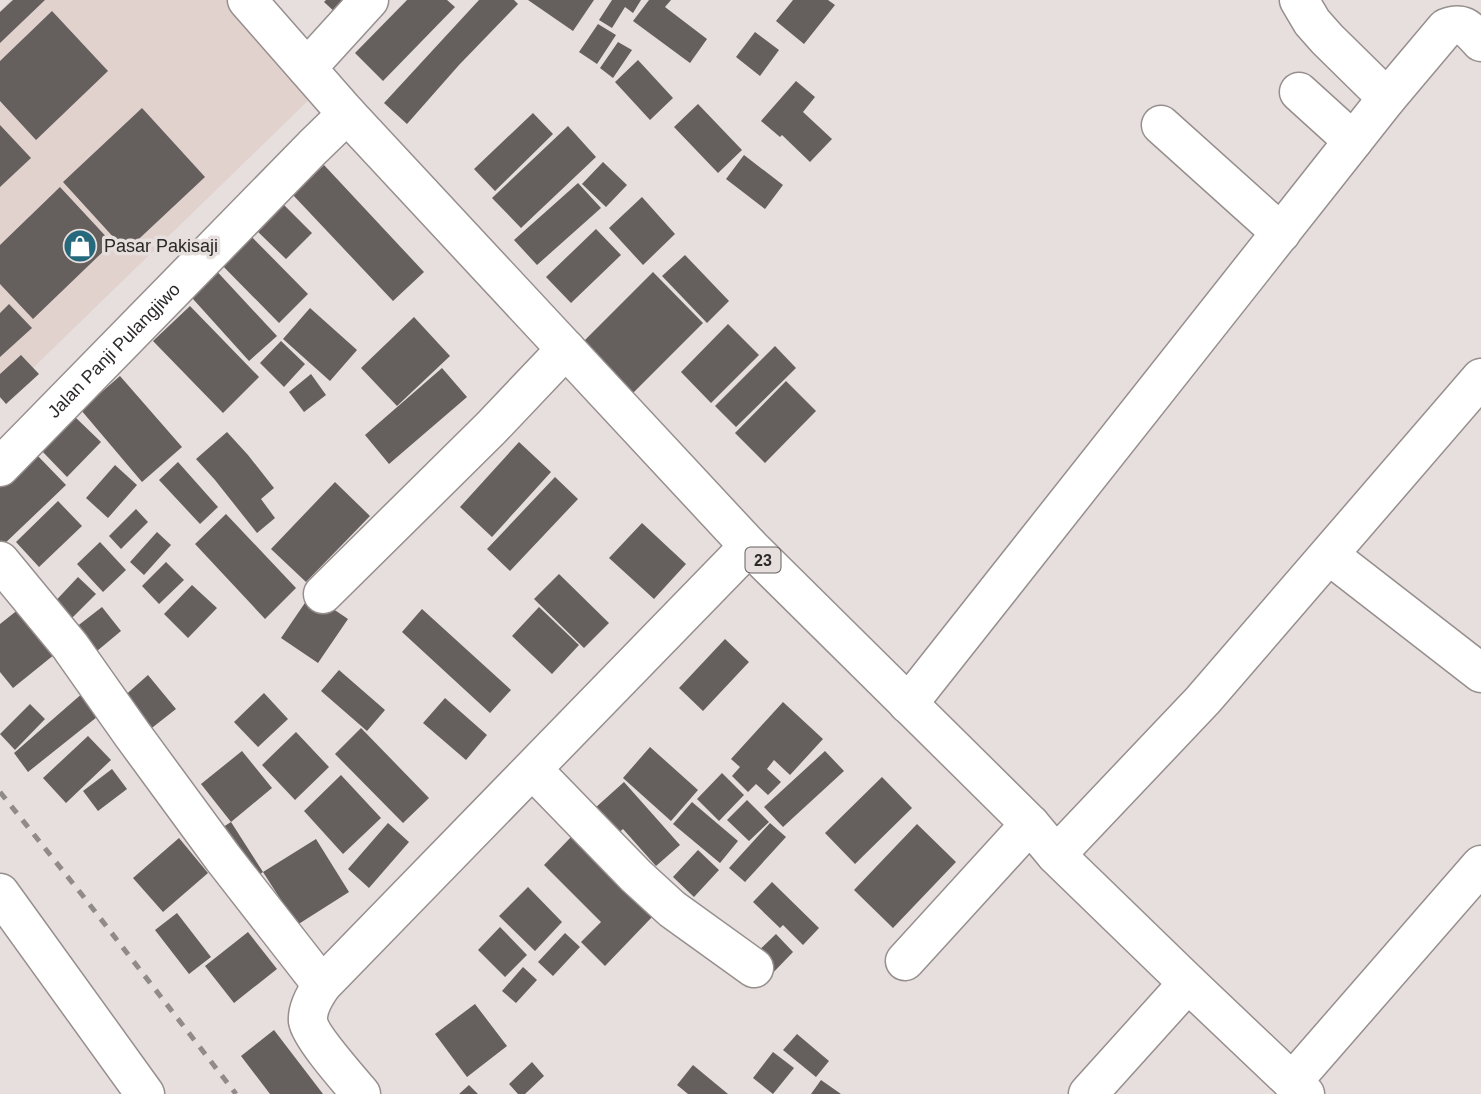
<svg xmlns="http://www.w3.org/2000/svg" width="1481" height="1094" font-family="Helvetica,sans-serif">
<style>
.built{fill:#e1d2ce}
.building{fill:#655f5d}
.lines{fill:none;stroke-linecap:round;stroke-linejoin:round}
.minor-casing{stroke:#968f8d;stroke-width:41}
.highway-casing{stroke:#968f8d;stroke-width:41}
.minor{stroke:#fff;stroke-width:38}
.highway{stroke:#fff;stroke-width:38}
.rail{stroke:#908b8a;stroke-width:5;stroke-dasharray:9 9;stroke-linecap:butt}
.labels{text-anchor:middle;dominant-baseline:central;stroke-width:7;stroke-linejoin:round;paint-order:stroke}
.shield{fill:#e6dfdd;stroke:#64605f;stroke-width:2}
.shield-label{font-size:16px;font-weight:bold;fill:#2c2929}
.poi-label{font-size:18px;fill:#2c2929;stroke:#e6dfdd;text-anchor:start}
.street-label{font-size:18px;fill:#2c2929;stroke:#e6dfdd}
</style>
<rect width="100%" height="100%" fill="#e6dfdd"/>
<path class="built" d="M11 0H237L318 91 0 400V11Z"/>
<path class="building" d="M13 0H45L0 43V12Z
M326 0H350L337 14 324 2Z
M407 0H447L455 7 383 81 355 53Z
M479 0H514L518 4 459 65 407 124 384 103Z
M528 0H594L573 31Z
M612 0H641L633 13 625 7 612 28 599 20Z
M649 0H671L665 7 707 39 690 63 633 21Z
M793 0H828L835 5 804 44 776 21Z
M52 11 108 71 36 140 0 101V61Z
M598 24 616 35 597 64 579 52Z
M755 32 779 50 760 76 736 57Z
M618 42 632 50 613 78 600 68Z
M638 60 673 98 650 120 615 82Z
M796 81 815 97 803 112 832 139 810 162 782 135 780 137 761 121Z
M698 104 742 150 718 173 674 127Z
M142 108 205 177 126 251 63 182Z
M533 113 553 134 495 191 474 169Z
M0 125 31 158 0 187Z
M568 126 596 157 521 228 492 198Z
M744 155 783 185 765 209 726 179Z
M603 162 627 185 606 207 582 184Z
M324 165 424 272 393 301 293 195Z
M578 183 601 208 537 265 514 240Z
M60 187 112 243 33 319 0 284V245Z
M642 197 675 234 643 265 609 228Z
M280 201 312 233 286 259 254 228Z
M596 229 621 255 571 303 546 277Z
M245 230 308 294 279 323 216 259Z
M685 255 729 301 707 323 662 276Z
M211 265 277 336 249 361 184 289Z
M653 272 703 323 628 398 578 347Z
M9 304 32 328 0 357V313Z
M190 306 259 377 223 413 153 341Z
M310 308 357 350 330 381 283 339Z
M414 317 450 356 397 406 361 368Z
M728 324 759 355 711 403 681 372Z
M281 341 305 364 284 387 260 363Z
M775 346 796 368 736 427 715 406Z
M21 355 39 374 6 404 0 397V374Z
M442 368 467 397 389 464 365 435Z
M311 374 326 395 304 412 289 392Z
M120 376 182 447 142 482 81 410Z
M786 381 816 411 765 463 735 433Z
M74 416 101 442 67 477 41 450Z
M227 432 248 455 274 488 261 499 275 518 257 533 215 480 196 459Z
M519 442 551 472 492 537 460 507Z
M34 452 66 485 0 548V484Z
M178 462 218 507 200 524 159 480Z
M115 465 137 485 108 518 86 498Z
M555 477 578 499 510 571 487 549Z
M335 482 370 516 306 582 271 549Z
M58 501 82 526 39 567 16 542Z
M136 509 148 522 121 549 109 536Z
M226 514 296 588 265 619 195 544Z
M642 523 686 564 654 599 609 558Z
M157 532 171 545 144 575 130 562Z
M100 542 126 570 103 592 77 564Z
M166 562 184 580 159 604 142 586Z
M559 574 609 623 584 648 534 599Z
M78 577 96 594 65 625 48 609Z
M192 585 217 608 188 638 164 614Z
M311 594 348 619 318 663 281 638Z
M24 605 60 650 13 688 0 672V624Z
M102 607 121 631 91 656 71 631Z
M539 607 579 645 552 674 512 636Z
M422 609 511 690 490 713 402 632Z
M725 639 749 662 703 711 679 688Z
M339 670 385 710 367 731 321 691Z
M148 675 176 709 148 731 121 699Z
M84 692 102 713 28 772 14 753Z
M264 693 288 719 258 747 234 722Z
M445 698 487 735 466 760 423 723Z
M783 702 823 739 790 775 774 760 767 769 781 782 768 795 756 784 748 792 732 776 740 767 731 759Z
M30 704 45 719 15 750 0 734Z
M361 728 429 798 403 823 335 754Z
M296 732 329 767 295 800 262 765Z
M88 736 111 760 66 803 43 778Z
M650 747 698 790 671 821 623 778Z
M242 751 272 788 231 822 201 784Z
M825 751 844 771 783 827 764 807Z
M112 769 127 789 98 811 83 791Z
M722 773 744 795 719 821 697 799Z
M341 775 381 818 343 854 304 811Z
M882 777 912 808 855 864 825 833Z
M624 782 680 845 656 866 623 829 607 843 585 817Z
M747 800 769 822 749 841 727 820Z
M692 802 738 841 720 863 673 824Z
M231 822 263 872 316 839 349 892 297 925 263 872 244 885 212 834Z
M388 823 409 842 369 888 348 869Z
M770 823 786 837 745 882 729 868Z
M917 824 956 862 893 928 854 890Z
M572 836 653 916 605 966 581 942 601 922 544 865Z
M179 838 208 873 163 912 133 878Z
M698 850 719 870 694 897 673 877Z
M772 882 819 928 803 945 783 925 780 928 753 902Z
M528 887 562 922 535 951 499 916Z
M177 913 211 957 189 974 155 930Z
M500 927 527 955 505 977 478 950Z
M248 932 277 969 234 1003 205 966Z
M565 933 580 947 553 976 538 962Z
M776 934 793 952 767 979 748 961Z
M523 967 537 980 516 1003 502 991Z
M475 1004 507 1046 467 1077 435 1034Z
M274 1030 323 1094H270L241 1056Z
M797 1034 829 1061 816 1077 783 1050Z
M773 1052 794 1068 773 1094 753 1078Z
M532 1062 544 1076 525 1094H518L509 1084Z
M693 1065 728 1094H688L677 1085Z
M821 1080 841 1094H811Z
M469 1085 478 1094H459Z"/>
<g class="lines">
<defs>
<g id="minor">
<path d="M1299 0 1312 22 1327 39 1387 98"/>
<path d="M307 68 369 0"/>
<path d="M1299 92 1353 141"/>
<path d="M1161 125 1281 233"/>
<path id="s1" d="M0 467 313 147 347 114"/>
<path d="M1329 555 1481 673"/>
<path d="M0 561 70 646 132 734 223 858 322 985"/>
<path d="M323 594 491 428 566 349"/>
<path d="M908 704 1387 98 1446 28C1463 21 1469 29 1481 42"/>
<path d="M533 770 636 876 672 909 754 968"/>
<path d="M1056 855 1203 700 1481 378"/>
<path d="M0 893 145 1094"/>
<path d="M905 961 1030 824"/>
<path d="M1292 1082 1481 865"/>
<path d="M361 1094C350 1081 310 1036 308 1021 307 1009 315 995 322 985L749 546"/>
<path d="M1088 1094 1188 983"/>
</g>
<path id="highway" d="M247 0 347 114 749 546 1030 824 1056 855 1188 983 1305 1094"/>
</defs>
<use href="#minor" class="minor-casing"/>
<use href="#highway" class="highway-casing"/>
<use href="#minor" class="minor"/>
<use href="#highway" class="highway"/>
<path class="rail" d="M0 792 83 896 236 1094"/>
</g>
<defs>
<symbol id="shop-disc" viewBox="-11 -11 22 22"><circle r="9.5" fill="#27697c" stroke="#e6dfdd"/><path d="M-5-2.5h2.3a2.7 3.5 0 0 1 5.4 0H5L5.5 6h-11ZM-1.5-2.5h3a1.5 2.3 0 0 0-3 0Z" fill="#fff"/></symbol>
</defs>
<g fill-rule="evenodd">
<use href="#shop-disc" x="61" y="227" width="38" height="38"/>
</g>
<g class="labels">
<rect class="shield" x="745.5" y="547.5" width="35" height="25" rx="5"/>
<g class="shield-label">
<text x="763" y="560">23</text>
</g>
<g class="poi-label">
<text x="104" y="246">Pasar Pakisaji</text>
</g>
<g class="street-label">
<text stroke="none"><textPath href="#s1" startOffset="163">Jalan Panji Pulangjiwo</textPath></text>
</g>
</g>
</svg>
